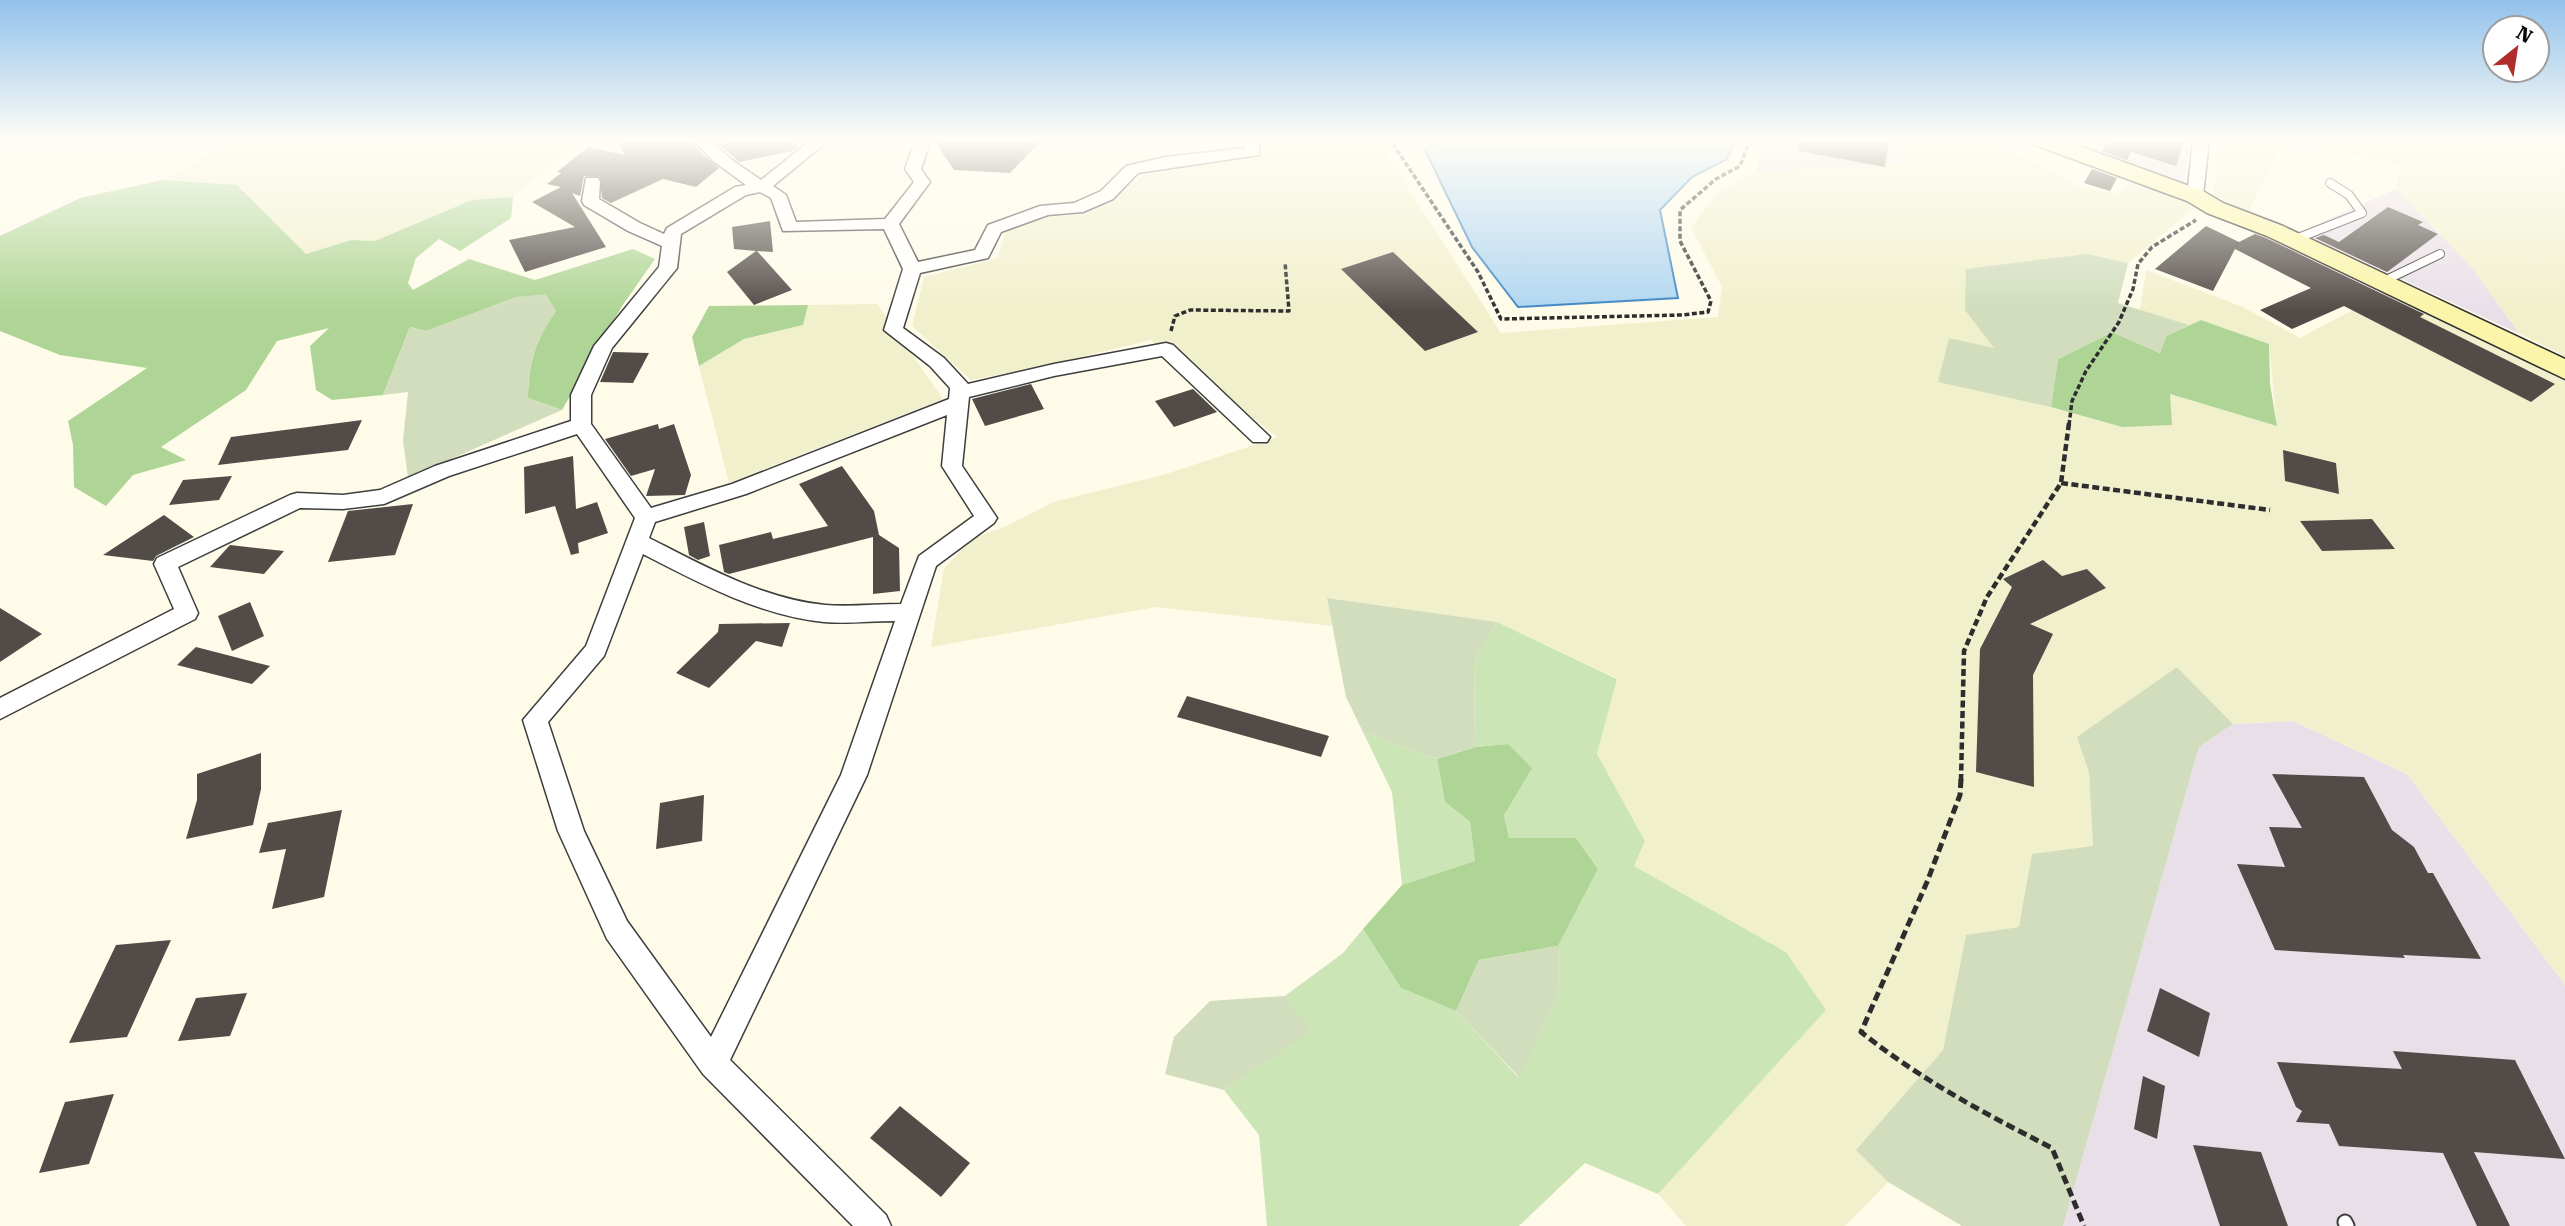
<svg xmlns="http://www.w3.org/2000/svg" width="2565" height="1226" font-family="'Roboto Serif',serif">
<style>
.industrial{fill:#e9dfe9}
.farmland{fill:#f1f0cc}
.green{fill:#cce5b6}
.forest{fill:#afd596}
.cemetery{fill:#d1ddbd}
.water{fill:#b1d6f2;stroke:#3d87c4;stroke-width:2}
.building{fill:#524c48}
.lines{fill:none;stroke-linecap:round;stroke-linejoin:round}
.lane-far1-casing{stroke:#3e3e3e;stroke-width:10}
.lane-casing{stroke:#3e3e3e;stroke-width:17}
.street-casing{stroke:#3e3e3e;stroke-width:3}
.secondary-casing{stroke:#2d2d2d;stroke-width:3}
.path-far2{stroke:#2d2d2d;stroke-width:3.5;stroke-dasharray:5 2.5;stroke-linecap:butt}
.path-far1{stroke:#2d2d2d;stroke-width:4.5;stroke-dasharray:7 3.5;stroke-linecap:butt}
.path{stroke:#2d2d2d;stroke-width:5;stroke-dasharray:9 4.5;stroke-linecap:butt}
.lane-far1{stroke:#fff;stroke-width:8}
.lane{stroke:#fff;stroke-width:13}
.street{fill:#fff;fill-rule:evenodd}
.secondary{fill:#faf5a8;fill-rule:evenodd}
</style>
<rect width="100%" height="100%" fill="#fefbe9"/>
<path class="industrial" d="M1764 140H1903L1905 151 1900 164 1756 171Z
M2064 140H2191L2184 183Z
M2396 189 2470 265 2520 334 2300 232Z
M2293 721 2407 774 2565 985V1226H2063L2199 747 2233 724Z"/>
<path class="farmland" d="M237 140H581L513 197 472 200 375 241 351 240 306 254 237 185 163 180Z
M1261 140H1389L1381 145 1501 333 1718 317 1722 287 1691 227 1716 195 1756 171 1900 164 1905 151 1903 140H1978L2032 161 2080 187 2116 194 2138 179 2194 208 2128 263 2087 254 2051 407 2122 427 2170 394 2277 426 2269 344 2201 320 2189 325 2140 310 2146 270 2243 307 2300 338 2388 291 2565 380V985L2407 774 2293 721 2233 724 2177 667 2078 737 2089 772 2093 847 2033 854 2019 927 1966 936 1943 1050 1856 1150 1888 1182 1845 1226H1686L1658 1194 1825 1010 1786 952 1634 866 1645 841 1597 754 1617 678 1497 622 1327 598 1332 626 1156 607 931 647 944 568 974 538 1009 525 1053 502 1163 475 1278 437 1151 340 1034 368 971 380 912 326 924 277 998 258 1005 232 1050 217 1089 214 1144 175 1264 156Z
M2219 140H2283L2248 213 2214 195Z
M2293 140H2565V356L2520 334 2470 265 2396 189 2402 166Z
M877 304 943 399 729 483 699 366 744 339 803 325 808 305Z"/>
<path class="green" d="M1497 622 1617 679 1597 754 1645 841 1634 866 1786 952 1826 1010 1658 1194 1585 1163 1519 1226H1267L1259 1135 1224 1090 1310 1032 1285 996 1343 953 1363 929 1401 988 1456 1011 1518 1077 1559 993 1558 946 1598 869 1576 838H1509L1504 815 1508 744 1475 747 1474 662Z
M1363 732 1437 759 1445 802 1470 822 1475 861 1402 885 1392 792Z"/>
<path class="forest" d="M163 180 237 185 306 254 351 240 375 241 472 200 513 197 511 218 460 251 439 239 416 258 408 283 413 290 469 259 535 280 633 249 655 259 622 306 562 410 528 398C529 361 535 341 556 311L517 297 426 331 410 327 383 395 332 400 316 390 310 346 329 328 277 341 246 390 161 447 186 460 133 475 106 506 74 487 73 445 68 421 147 368 60 355 0 331V236L80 198Z
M808 305 803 325 744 339 699 366 692 337 709 306Z
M2201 320 2269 344 2270 384 2277 426 2170 394 2172 425 2122 427 2051 407 2058 359 2112 332 2160 353 2166 336Z
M1508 744 1532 768 1504 815 1509 838H1576L1598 869 1558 946 1479 960 1456 1011 1401 988 1363 929 1402 885 1475 861 1470 822 1445 802 1437 759 1475 747Z"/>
<path class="cemetery" d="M2087 254 2128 263 2118 303 2189 325 2167 336 2160 353 2112 332 2058 359 2051 407 1938 382 1949 338 1994 348 1965 310 1966 269Z
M546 294 556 311C535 341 529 361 528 398L562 410 408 478 403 441 408 392 383 395 410 327 426 331 517 297Z
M1327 598 1497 622 1474 662 1475 747 1437 759 1363 732 1346 697Z
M2177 667 2233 724 2199 747 2063 1226H1962L1888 1182 1856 1150 1943 1050 1966 935 2019 927 2032 854 2093 846 2089 772 2077 737Z
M1558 946 1559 993 1519 1077 1456 1011 1479 960Z
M1285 996 1311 1032 1224 1090 1165 1074 1174 1037 1210 1001Z"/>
<path class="water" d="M1437 140H1735L1727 159 1692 177 1660 210 1678 298 1518 307 1472 247 1425 150Z"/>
<path class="building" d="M616 140H690L702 154 719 168 696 187 663 179 611 203 602 198 600 177 584 176 580 196 572 193 606 247 525 272 509 240 575 227 532 202 561 187 547 184 561 173 557 172 588 147 625 155Z
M730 140H796L797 148 792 151 739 162 720 145Z
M934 140H1042L1010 173 954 170Z
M1800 140H1889L1885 167 1799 151Z
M2109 140H2185L2176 166 2131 152 2127 160 2102 151Z
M2092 169 2117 178 2110 191 2084 183Z
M2388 207 2423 222 2418 225 2438 234 2387 272 2315 238 2324 235 2339 242Z
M770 221 773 252 757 251 792 290 754 305 727 272 756 251 734 249 732 227Z
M2206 226 2239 242 2255 234 2266 238 2424 314 2420 317 2555 384 2531 402 2344 306 2292 329 2260 310 2311 288 2235 249 2213 291 2155 269Z
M1393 252 1478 332 1425 351 1341 269Z
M613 352 649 353 633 383 600 382Z
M1031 384 1044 409 985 426 972 399Z
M1193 389 1217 412 1174 427 1155 401Z
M362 420 348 450 218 465 231 437Z
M658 424 659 429 674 424 691 475 685 495 646 496 655 469 631 476 605 439Z
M2283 450 2336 463 2339 494 2285 481Z
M573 456 576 509 597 502 608 533 578 543 579 553 571 555 555 506 525 514 524 467Z
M842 466 874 511 879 535 899 548 900 591 873 594V537L729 574 724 572 719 545 771 532 773 539 828 526 799 484Z
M232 476 219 500 169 505 183 480Z
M413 504 395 555 328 562 348 511Z
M164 515 194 537 156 556 153 561 103 555Z
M2372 519 2395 549 2322 551 2300 521Z
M704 522 710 556 698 560 689 555 684 527Z
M230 545 284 551 264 574 210 567Z
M2043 560 2062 576 2087 569 2106 588 2030 624 2053 634 2033 675 2034 787 1976 772 1980 649 2012 587 2003 579Z
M250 602 264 636 232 651 218 616Z
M0 608 42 634 0 662Z
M790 623 782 647 756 641 709 688 676 673 718 632 719 624Z
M196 647 270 666 252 684 177 665Z
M1187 696 1329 736 1321 757 1177 717Z
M261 753V789L253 825 186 839 197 800V774Z
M2272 774 2364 777 2392 830 2414 847 2428 873H2433L2481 959 2403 955 2405 958 2275 950 2237 864 2285 867 2269 827 2302 828Z
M704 795 702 841 656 849 660 803Z
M342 810 324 897 272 909 286 849 259 853 268 823Z
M171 940 127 1037 69 1043 116 945Z
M2160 988 2210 1013 2199 1057 2147 1031Z
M247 993 230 1036 178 1041 196 998Z
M2393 1051 2515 1060 2565 1159 2474 1152 2510 1226H2477L2443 1153 2339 1146 2329 1124 2296 1122 2302 1111 2296 1107 2277 1062 2402 1069Z
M2143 1076 2165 1086 2157 1139 2134 1129Z
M114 1094 89 1164 39 1173 65 1102Z
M900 1106 970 1163 941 1197 870 1138Z
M2193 1145 2261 1152 2288 1226H2220Z"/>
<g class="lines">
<defs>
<path id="lane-far1" d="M2293 240 2362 213 2349 195 2330 183
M2382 282 2440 254"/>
<path id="lane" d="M2345 1222 2347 1226"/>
<path id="street" d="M693 140H710L732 160 761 180 811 140H829L773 186 786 195 796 222 885 219 914 182 905 169 915 140H931L921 169 930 182 899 224 918 262 975 250 988 225 1040 206 1074 203 1101 191 1126 166 1165 157 1245 148 1244 140H1260L1259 155 1138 173 1113 199 1083 212 1048 215 1001 232 988 258 920 273 903 328 944 358 968 384 1054 364 1166 343 1173 345 1270 437 1267 442H1253L1162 356 1054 376 969 397 962 466 997 518 994 523 936 566 867 775 730 1060 886 1215 891 1226H853L703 1074 607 939 558 831 523 720 586 646 635 518 577 434 449 476 384 504 343 509 300 508 178 567 198 613 195 619 0 719V698L174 609 154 564 157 558 290 495 297 493 343 495 380 490 435 466 571 421V395L594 346 659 267 662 246 628 231 584 205 582 201 586 178H598L600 182 599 199 640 223 664 234 667 228 735 187 746 185 712 160ZM760 192 771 198 783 231 884 229 903 269 884 330 930 366 950 388 949 399 732 484 651 508 591 424V395L612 348 677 268 681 234 746 195ZM947 415 942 466 974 516 919 556 901 604C876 604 850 607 825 605 763 599 704 566 649 538L655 522 746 494ZM643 554C699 583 761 616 824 622 848 624 871 621 895 621L841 775 711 1037 627 921 584 831 548 722 604 656Z
M2193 140H2209L2203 196 2195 201 2187 196Z"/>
<path id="secondary" d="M2032 140H2063L2203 191 2223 203 2283 226 2565 359V379L2267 236 2207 213 2187 201 2035 145Z"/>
</defs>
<use href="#lane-far1" class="lane-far1-casing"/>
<use href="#lane" class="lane-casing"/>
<use href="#street" class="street-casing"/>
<use href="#secondary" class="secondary-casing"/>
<path class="path-far2" d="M1400 140 1393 144 1478 272 1501 319 1682 315 1708 312 1711 301 1680 241V210L1716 179 1740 166 1750 140
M1171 331 1175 316 1190 310 1289 311 1285 262
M2069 425 2072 401 2086 371 2119 322 2133 289 2138 264 2152 247 2196 220"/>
<path class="path-far1" d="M2061 483 2270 510
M1961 781 1964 651 1987 597 2061 483 2069 423"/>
<path class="path" d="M1961 779 1960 795 1927 882 1861 1032C1923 1081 1982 1112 2052 1148L2084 1226"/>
<use href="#lane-far1" class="lane-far1"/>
<use href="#lane" class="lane"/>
<use href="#street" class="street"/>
<use href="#secondary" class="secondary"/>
</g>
<linearGradient id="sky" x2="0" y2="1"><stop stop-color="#92c2ec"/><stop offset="0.45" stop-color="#fffdf5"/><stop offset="1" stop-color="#fffdf5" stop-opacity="0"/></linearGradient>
<rect width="2565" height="311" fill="url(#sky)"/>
<g transform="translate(2516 49) rotate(30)"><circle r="33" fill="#ffffff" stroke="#9d9d9d" stroke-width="2"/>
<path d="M0-5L12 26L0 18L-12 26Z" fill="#b12d2c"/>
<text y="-10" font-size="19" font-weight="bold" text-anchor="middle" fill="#0b0b0b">N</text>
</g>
</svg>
